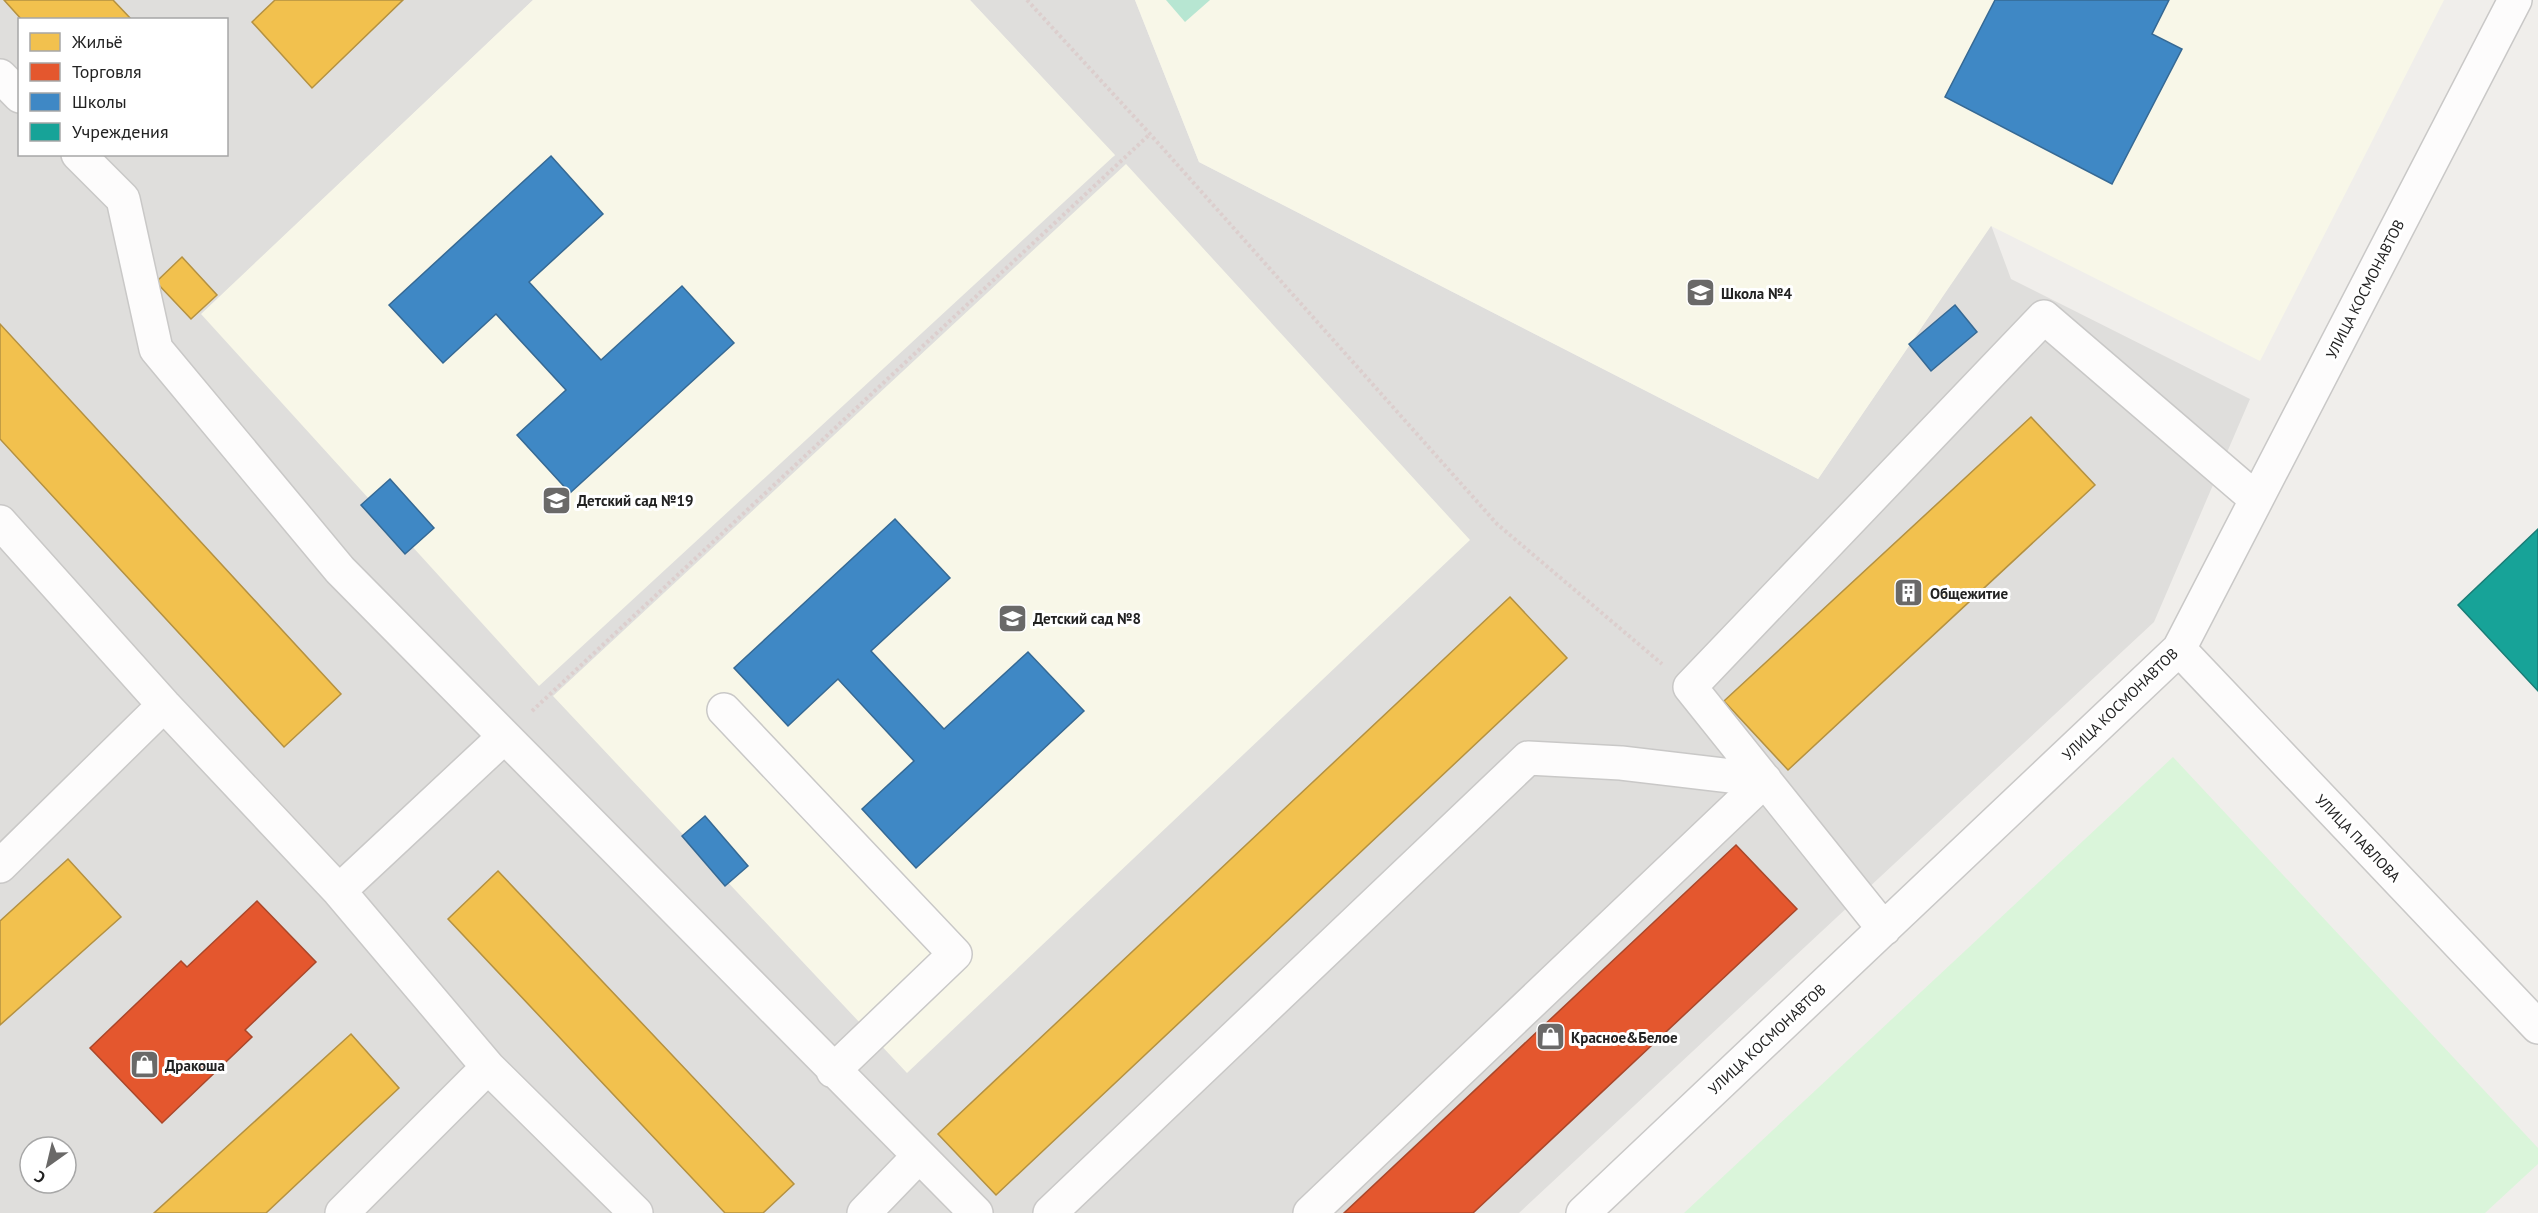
<svg xmlns="http://www.w3.org/2000/svg" width="2538" height="1213" font-family="'PT Sans',sans-serif">
<style>
.residential{fill:#dfdedc;fill-rule:evenodd}
.education{fill:#f8f7e8}
.park{fill:#daf5da}
.pitch{fill:#b7e6d2}
.homes{fill:#f2c14e;stroke:#b49141;stroke-width:1.5}
.shops{fill:#e4572e;stroke:#aa472a;stroke-width:1.5}
.schools{fill:#3f88c5;stroke:#366994;stroke-width:1.5}
.public{fill:#17a398;stroke:#1a7c75;stroke-width:1.5}
.lines{fill:none;stroke-linecap:round;stroke-linejoin:round}
.minor-casing{stroke:#c9c8c7;stroke-width:36}
.path{stroke:#dccecd;stroke-width:4;stroke-dasharray:3 3;stroke-linecap:butt}
.minor{stroke:#fdfcfc;stroke-width:33}
.labels{text-anchor:middle;dominant-baseline:central;stroke-width:6;stroke-linejoin:round;paint-order:stroke}
.street-label{font-size:15px;fill:#222;stroke:#fff}
.poi-label{font-size:15px;font-weight:bold;fill:#222;stroke:#fff;text-anchor:start}
</style>
<rect width="100%" height="100%" fill="#f0eeeb"/>
<path class="residential" d="M0 0H533L202 314 1115 156 970 0H1135L1199 162 1818 479 1991 225 2011 279 2250 399 2154 622 1519 1213H0ZM20 20H226V154H20ZM30 1147H66V1183H30Z"/>
<path class="education" d="M533 0H970L1115 155 539 686 201 314Z
M1135 0H2444L2260 361 1991 226 1818 479 1199 162Z
M1126 164 1470 540 907 1073 553 696Z"/>
<path class="park" d="M2173 757 2538 1148V1164L2485 1213H1684Z"/>
<path class="pitch" d="M1166 0H1210L1185 22Z"/>
<path class="homes" d="M4 0H113L132 20H22Z
M275 0H403L312 88 252 22Z
M182 257 217 295 191 319 156 282Z
M0 324 341 694 284 747 0 439Z
M2031 417 2095 485 1788 770 1724 701Z
M1510 597 1567 658 996 1195 938 1134Z
M68 859 121 917 0 1025V921Z
M498 871 794 1184 763 1213H725L448 919Z
M351 1034 399 1088 266 1213H154Z"/>
<path class="shops" d="M1736 845 1797 909 1473 1213H1344Z
M257 901 316 962 245 1030 252 1037 162 1123 90 1048 181 961 187 967Z"/>
<path class="schools" d="M1995 0H2169L2152 34 2182 49 2112 184 1945 97Z
M551 156 603 214 529 282 601 360 682 286 734 343 570 493 517 435 566 390 496 314 443 363 389 305Z
M1955 305 1977 332 1931 371 1909 344Z
M390 479 434 528 405 554 361 505Z
M895 519 950 578 871 651 944 729 1028 652 1084 711 916 868 862 809 914 761 838 679 788 726 734 668Z
M705 816 748 866 725 886 682 836Z"/>
<path class="public" d="M2538 529V691L2458 605Z"/>
<g class="lines">
<defs>
<path id="minor" d="M0 76 20 96
M78 154 123 199 156 349 340 570 976 1213
M0 522 164 705 339 891 488 1067
M2179 649 2538 1027
M724 710 955 954 833 1071
M0 866 164 705
M339 891 504 737
M1884 929 1690 687 2044 317 2256 499
M342 1213 488 1067 636 1213
M864 1213 918 1157
M1050 1213 1528 758 1621 763 1765 780
M1310 1213 1765 780
M1583 1213 2179 649 2515 0"/>
</defs>
<use href="#minor" class="minor-casing"/>
<path class="path" d="M1027 0 1150 134 1497 524 1662 664
M532 711 1150 134"/>
<use href="#minor" class="minor"/>
</g>
<defs>
<symbol id="school-square" viewBox="-11 -11 22 22"><rect x="-9" y="-9" width="18" height="18" rx="4" fill="#6a6968" stroke="#fff"/><path d="M0-5L7-2L0 1L-7-2ZM-4 1L0 2.5L4 1V4Q0 6-4 4Z" fill="#fff"/></symbol>
<symbol id="building-square" viewBox="-11 -11 22 22"><rect x="-9" y="-9" width="18" height="18" rx="4" fill="#6a6968" stroke="#fff"/><path d="M-4-6H4V6H1V3H-1V6H-4ZM-2.5-4.3h1.7v1.8h-1.7ZM.8-4.3h1.7v1.8H.8ZM-2.5-1h1.7V.8h-1.7ZM.8-1h1.7V.8H.8Z" fill="#fff"/></symbol>
<symbol id="shop-square" viewBox="-11 -11 22 22"><rect x="-9" y="-9" width="18" height="18" rx="4" fill="#6a6968" stroke="#fff"/><path d="M-5-2.5h2.3a2.7 3.5 0 0 1 5.4 0H5L5.5 6h-11ZM-1.5-2.5h3a1.5 2.3 0 0 0-3 0Z" fill="#fff"/></symbol>
</defs>
<g fill-rule="evenodd">
<use href="#school-square" x="1684" y="276" width="33" height="33"/>
<use href="#school-square" x="540" y="484" width="33" height="33"/>
<use href="#building-square" x="1892" y="576" width="33" height="33"/>
<use href="#school-square" x="996" y="602" width="33" height="33"/>
<use href="#shop-square" x="1534" y="1020" width="33" height="33"/>
<use href="#shop-square" x="128" y="1048" width="33" height="33"/>
</g>
<g class="labels">
<g class="street-label">
<text transform="translate(2365 289) rotate(-63)">УЛИЦА КОСМОНАВТОВ</text>
<text transform="translate(2120 704) rotate(-44)">УЛИЦА КОСМОНАВТОВ</text>
<text transform="translate(2358 838) rotate(46)">УЛИЦА ПАВЛОВА</text>
<text transform="translate(1767 1039) rotate(-43)">УЛИЦА КОСМОНАВТОВ</text>
</g>
<g class="poi-label">
<text x="1721" y="293">Школа №4</text>
<text x="577" y="500">Детский сад №19</text>
<text x="1930" y="593">Общежитие</text>
<text x="1033" y="618">Детский сад №8</text>
<text x="1571" y="1037">Красное&amp;Белое</text>
<text x="165" y="1065">Дракоша</text>
</g>
</g>
<rect x="18" y="18" width="210" height="138" fill="#ffffff" stroke="#a7a7a7" stroke-width="1.5"/>
<rect x="30" y="33" width="30" height="18" fill="#f2c14e" stroke="#a7a7a7" stroke-width="1.5"/>
<text x="72" y="48" font-size="18" fill="#222222">Жильё</text>
<rect x="30" y="63" width="30" height="18" fill="#e4572e" stroke="#a7a7a7" stroke-width="1.5"/>
<text x="72" y="78" font-size="18" fill="#222222">Торговля</text>
<rect x="30" y="93" width="30" height="18" fill="#3f88c5" stroke="#a7a7a7" stroke-width="1.5"/>
<text x="72" y="108" font-size="18" fill="#222222">Школы</text>
<rect x="30" y="123" width="30" height="18" fill="#17a398" stroke="#a7a7a7" stroke-width="1.5"/>
<text x="72" y="138" font-size="18" fill="#222222">Учреждения</text>
<g transform="translate(48 1165) rotate(214)"><circle r="28" fill="#ffffff" stroke="#a7a7a7" stroke-width="1.5"/>
<path d="M0-4.5L10 22L0 15L-10 22Z" fill="#6a6968"/>
<text y="-9" font-size="16" font-weight="bold" text-anchor="middle" fill="#222222">С</text>
</g>
</svg>
